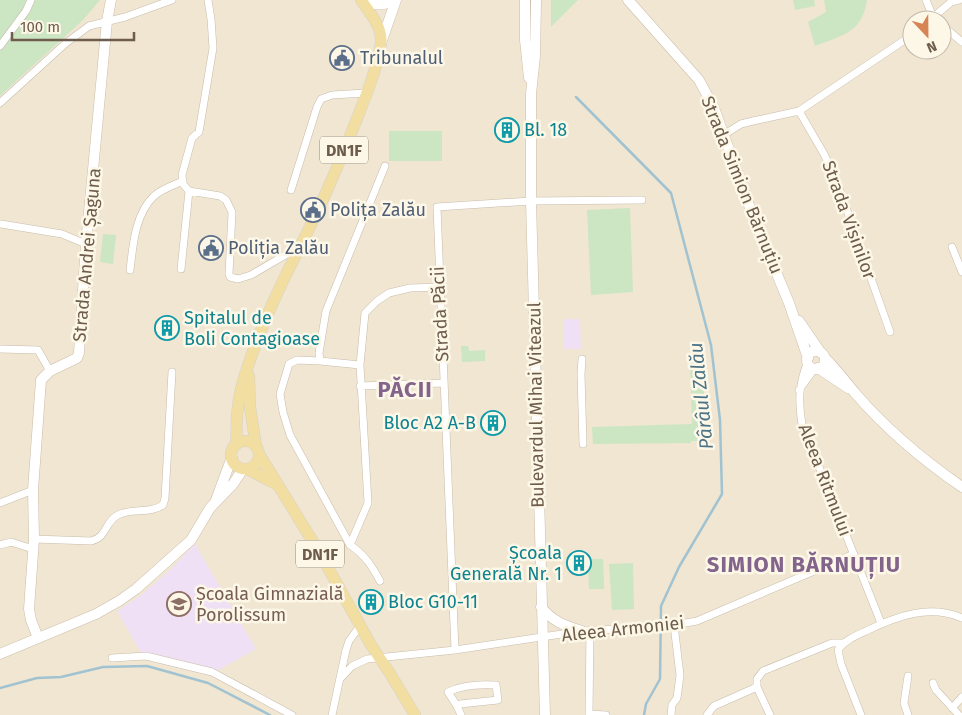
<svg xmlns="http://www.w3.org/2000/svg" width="962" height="715" font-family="'Fira Sans',sans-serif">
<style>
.residential{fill:#f0e6d2;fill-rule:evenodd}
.education{fill:#f0e0f5}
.green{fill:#cce5c3}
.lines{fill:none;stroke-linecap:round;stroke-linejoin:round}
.stream{stroke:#a1c3d1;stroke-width:2.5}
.street-casing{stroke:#c8bcab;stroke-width:8}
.secondary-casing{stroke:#ccbda9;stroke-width:11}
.primary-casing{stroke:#d6d2cd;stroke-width:12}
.street{stroke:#fff;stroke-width:7}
.secondary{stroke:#fff;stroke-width:10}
.primary{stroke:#f2dea1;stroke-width:11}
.labels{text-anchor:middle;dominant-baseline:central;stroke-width:5;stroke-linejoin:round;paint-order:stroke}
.shield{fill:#fdf7e8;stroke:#998b7b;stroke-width:1}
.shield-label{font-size:16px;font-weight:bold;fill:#6e5d4c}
.service-label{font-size:18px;fill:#4e5e75;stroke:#fdf7e8;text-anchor:start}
.culture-label{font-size:18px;fill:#0d838f;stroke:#fdf7e8;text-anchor:start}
.street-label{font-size:18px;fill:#6e5d4c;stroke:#fdf7e8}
.education-label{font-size:18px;fill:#785e54;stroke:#fdf7e8;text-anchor:start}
.water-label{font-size:19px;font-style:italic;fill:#4c7486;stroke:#fdf7e8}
.district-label{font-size:22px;font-weight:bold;letter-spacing:1px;fill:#83648b;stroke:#fdf7e8}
</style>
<rect width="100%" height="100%" fill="#f9f3e3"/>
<path class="residential" d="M0 0H962V715H0ZM912 20H942V50H912Z"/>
<path class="education" d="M563 319H580L581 349H564Z
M195 544 256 649 215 672 144 658 117 611 140 596 170 570Z"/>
<path class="green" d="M0 0H100L83 20 0 96Z
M551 0H578L551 27Z
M793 0H814L815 6 795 10Z
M824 0H867C862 33 843 35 815 46L808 22 826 12Z
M389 131H442V161H389Z
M630 208 633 292 591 295 587 210Z
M103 234 116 235 113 264 100 262Z
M461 346H468L469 351 485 350V361L462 362Z
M701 357 707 434 698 435 697 441H691V443L593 444 592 427 692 424 690 359Z
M588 559H603L604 589H589Z
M633 563 634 609 612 610 609 564Z"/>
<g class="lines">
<path class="stream" d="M576 97 671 193 711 345 720 420 722 494 679 567 661 606 660 679 646 704 644 715
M0 688 37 678 61 677 103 667 147 666 208 683 270 715"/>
<defs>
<path id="street" d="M208 0 211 19 213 48 199 132 192 138 182 175 183 184 189 191 220 196 226 200 232 212 229 274 230 277 238 279 251 275 299 247
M926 0 933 17 936 20
M930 20 951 2 959 0
M942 25 962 42
M0 46 26 11 31 0
M0 103 66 43 89 26 125 17 172 0
M799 111 824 154 838 185 890 332
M725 134 741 124 753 121 799 111 912 35
M291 190 317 107 321 99 332 95 366 93
M1 224 62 234 86 244
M952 247 962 272
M181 269 189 191
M130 270C133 245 135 214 154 196 162 189 174 185 183 181
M0 349 38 350 50 371
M582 359 581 374 583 444
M320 361 297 360 289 364 280 394 283 412 290 435 350 545C365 555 372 566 380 581
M808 361C799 384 798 399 802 424L881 623
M360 365 365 313 377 301 389 293 410 288 439 287
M360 386 443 383
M799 390 815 368
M0 503 33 490
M34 539 91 541C108 537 104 522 118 515 132 508 150 514 163 505L165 498 172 372
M0 545 11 542 33 549
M350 545 368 503 360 365 320 361 319 353 326 311 385 166
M455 650 437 207 531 201 642 200
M112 658 146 656 212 672 292 715
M908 676 904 703 908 715
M340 679 352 666 367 659 455 650 582 631 668 626 697 621 854 554
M933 683 936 690 959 715
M457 706 448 692C462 685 481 684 496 685L498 700 460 704 457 706 461 715
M952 708 962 697
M589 714 606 715
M332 715 346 650 349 641 360 626
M589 715 590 630
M671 715 672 705 677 698 680 675 674 625
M707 715 714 706 757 687
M770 715 757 687V679L763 671 832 643H843
M861 715 841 664 838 650C845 640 855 636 866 631 897 616 929 604 962 618"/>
<path id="secondary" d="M365 0C375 6 384 6 393 0
M525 0V40L529 78
M536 0 535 56 531 94V201L545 715
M628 0 699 80 714 108 754 219 789 303 808 358
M381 43 396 0
M799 321 821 353
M807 360a9 9 0 1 1 18 0a9 9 0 1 1-18 0Z
M825 358C836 369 845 381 855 393 886 429 923 460 962 487
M818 368 848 388
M216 500 232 457
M541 607C552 621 565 626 582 631
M38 638 31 620 29 609 34 539 33 490 41 380 50 371 77 358 79 353 86 244 107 21 111 0
M0 654 96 614 119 601 136 589 191 540 210 508 233 484 243 469"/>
<path id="primary" d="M249 376 250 407 256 446
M231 455a14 14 0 1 1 28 0a14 14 0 1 1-28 0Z
M236 445C237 433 236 420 238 407 239 391 245 375 250 360 265 316 285 276 306 235 323 201 338 166 352 131 361 108 380 64 381 40 381 25 369 12 361 0
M259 454 318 550 371 645 389 672 415 715
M247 469 276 484"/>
</defs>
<use href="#street" class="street-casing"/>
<use href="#secondary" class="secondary-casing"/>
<use href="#primary" class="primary-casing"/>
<use href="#street" class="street"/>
<use href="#secondary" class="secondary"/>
<use href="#primary" class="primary"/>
</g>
<defs>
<symbol id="civic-ring" viewBox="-11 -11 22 22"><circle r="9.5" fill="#fdf7e8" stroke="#5c6f8a" stroke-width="1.5"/><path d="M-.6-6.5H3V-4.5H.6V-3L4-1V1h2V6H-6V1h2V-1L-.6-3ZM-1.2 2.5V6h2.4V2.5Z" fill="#5c6f8a"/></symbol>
<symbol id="building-ring" viewBox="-11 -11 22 22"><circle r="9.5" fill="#fdf7e8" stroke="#0f9aa8" stroke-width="1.5"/><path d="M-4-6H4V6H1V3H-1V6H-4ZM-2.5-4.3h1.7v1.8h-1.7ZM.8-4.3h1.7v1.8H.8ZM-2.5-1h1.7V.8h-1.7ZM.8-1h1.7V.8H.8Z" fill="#0f9aa8"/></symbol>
<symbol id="school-ring" viewBox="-11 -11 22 22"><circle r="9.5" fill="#fdf7e8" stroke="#8d6e63" stroke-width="1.5"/><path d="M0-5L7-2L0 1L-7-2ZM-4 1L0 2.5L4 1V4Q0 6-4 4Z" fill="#8d6e63"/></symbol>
</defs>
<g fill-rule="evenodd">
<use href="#civic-ring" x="328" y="44" width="28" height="28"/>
<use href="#building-ring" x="493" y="116" width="28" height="28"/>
<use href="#civic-ring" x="299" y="196" width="28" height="28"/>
<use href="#civic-ring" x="197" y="234" width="28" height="28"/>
<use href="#building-ring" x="153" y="314" width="28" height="28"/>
<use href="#building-ring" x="479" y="409" width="28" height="28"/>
<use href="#building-ring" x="565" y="549" width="28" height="28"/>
<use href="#building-ring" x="357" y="588" width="28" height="28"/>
<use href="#school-ring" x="165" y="590" width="28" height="28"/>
</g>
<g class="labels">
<g class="shield">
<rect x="320" y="136.5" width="48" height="27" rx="4"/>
<rect x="296" y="540.5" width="48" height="27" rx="4"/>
</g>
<g class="shield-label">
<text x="344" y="150">DN1F</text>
<text x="320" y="554">DN1F</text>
</g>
<g class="service-label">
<text x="360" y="58">Tribunalul</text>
<text x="330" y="210">Polița Zalău</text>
<text x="228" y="248">Poliția Zalău</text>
</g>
<g class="culture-label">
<text x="524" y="130">Bl. 18</text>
<text x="184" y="318">Spitalul de<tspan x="184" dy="21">Boli Contagioase</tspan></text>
<text x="476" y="423" text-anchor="end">Bloc A2 A-B</text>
<text x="562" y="553" text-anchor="end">Școala<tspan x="562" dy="21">Generală Nr. 1</tspan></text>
<text x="388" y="602">Bloc G10-11</text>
</g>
<g class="street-label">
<text transform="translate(742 185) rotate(68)">Strada Simion Bărnuțiu</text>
<text transform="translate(849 220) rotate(70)">Strada Vișinilor</text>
<text transform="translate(87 255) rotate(-85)">Strada Andrei Șaguna</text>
<text transform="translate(440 314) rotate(-93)">Strada Păcii</text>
<text transform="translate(536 405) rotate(-91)">Bulevardul Mihai Viteazul</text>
<text transform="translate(825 480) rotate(69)">Aleea Ritmului</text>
<text transform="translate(623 629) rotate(-6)">Aleea Armoniei</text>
</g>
<g class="education-label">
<text x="196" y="594">Școala Gimnazială<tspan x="196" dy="21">Porolissum</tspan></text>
</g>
<g class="water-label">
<text transform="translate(701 396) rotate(-96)">Pârâul Zalău</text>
</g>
<g class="district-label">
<text x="405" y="389">PĂCII</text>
<text x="804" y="564">SIMION BĂRNUȚIU</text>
</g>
</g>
<g transform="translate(927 35) rotate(158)"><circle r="24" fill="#fdf7e8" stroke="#c4b9aa"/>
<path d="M0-4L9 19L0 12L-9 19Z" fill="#d78354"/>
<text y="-8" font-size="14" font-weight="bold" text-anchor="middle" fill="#6e5d4c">N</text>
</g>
<path d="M12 32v8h122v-8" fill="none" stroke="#6e5d4c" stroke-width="2.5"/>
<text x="20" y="32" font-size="15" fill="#6e5d4c" stroke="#fdf7e8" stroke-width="4" paint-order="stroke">100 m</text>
</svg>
